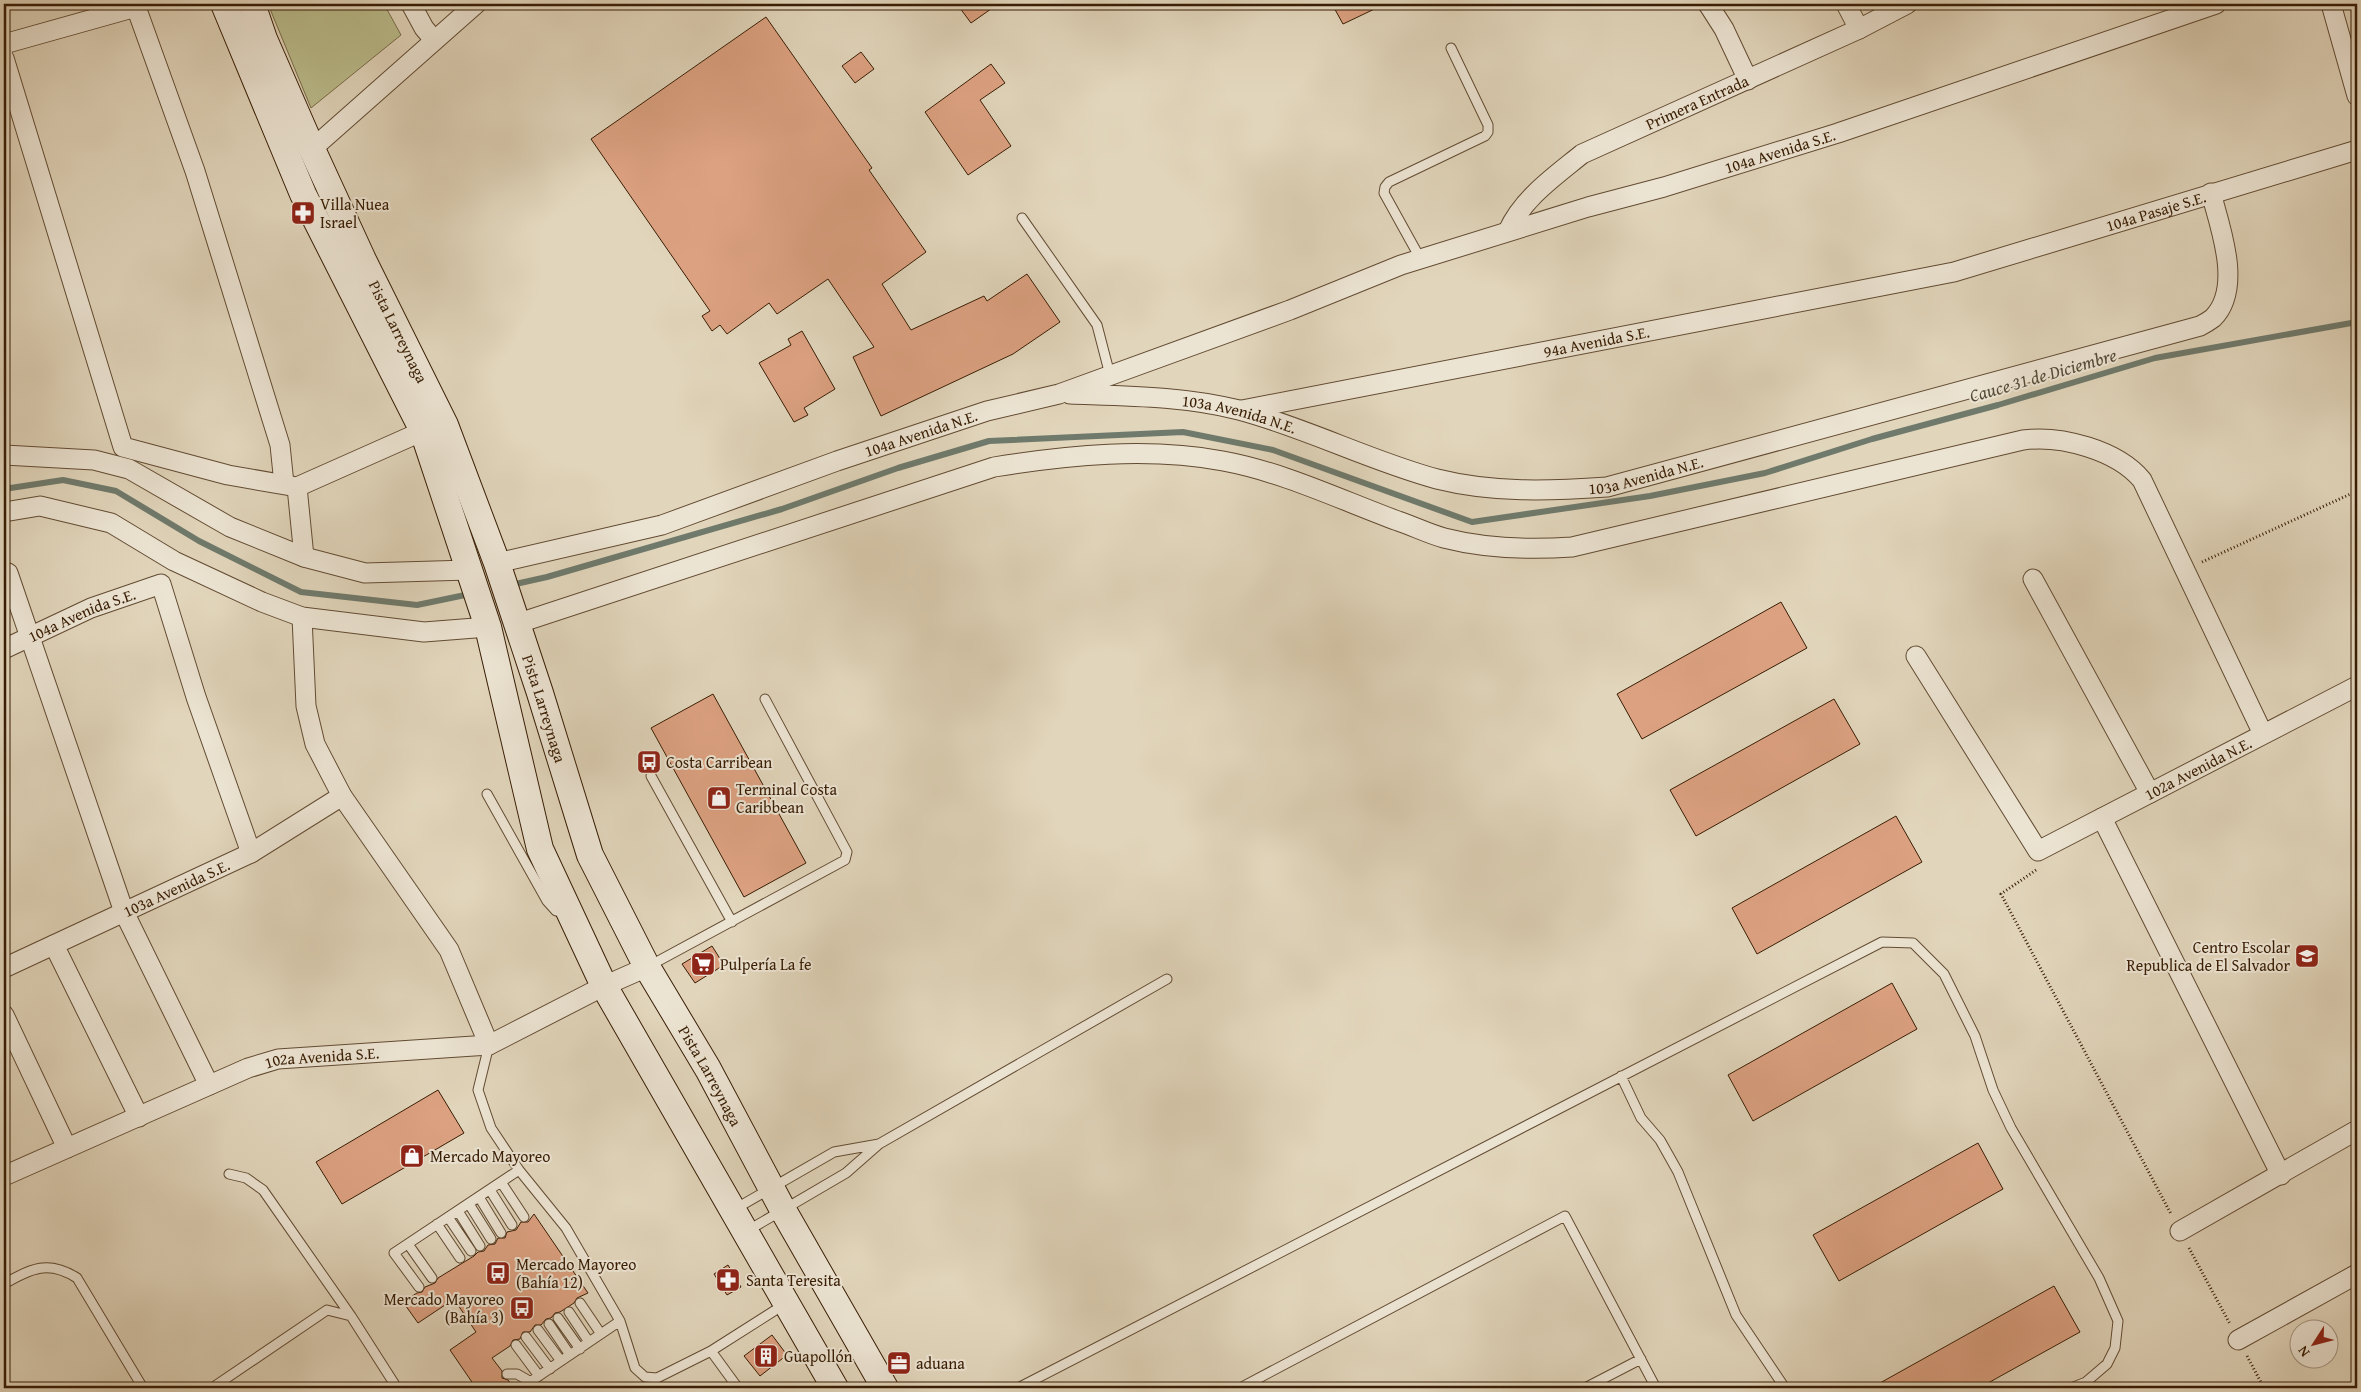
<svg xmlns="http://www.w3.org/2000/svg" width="2361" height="1392" font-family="'Gentium Book Plus',serif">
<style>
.green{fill:#babb8b;stroke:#796c48}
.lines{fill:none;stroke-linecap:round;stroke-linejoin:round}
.stream{stroke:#6f7a6c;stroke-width:6}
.building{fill:#dca181;stroke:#381d04}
.service-casing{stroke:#624b32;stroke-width:11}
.minor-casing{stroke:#624b32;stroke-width:21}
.secondary-casing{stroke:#381d04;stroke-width:28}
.path{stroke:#381d04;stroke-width:3;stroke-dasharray:1 2.5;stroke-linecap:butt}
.service{stroke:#ece4d3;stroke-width:9}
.minor{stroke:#ece4d3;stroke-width:19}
.secondary{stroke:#ece4d3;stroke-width:26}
.labels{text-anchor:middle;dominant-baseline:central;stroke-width:4;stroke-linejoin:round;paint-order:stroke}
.street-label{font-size:16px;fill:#381d04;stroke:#ece4d3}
.poi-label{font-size:16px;fill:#381d04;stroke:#ece4d3;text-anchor:start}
.water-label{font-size:18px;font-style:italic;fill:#544c38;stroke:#ece4d3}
</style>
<rect width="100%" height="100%" fill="#e1d5bb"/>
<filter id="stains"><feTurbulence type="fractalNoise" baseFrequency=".004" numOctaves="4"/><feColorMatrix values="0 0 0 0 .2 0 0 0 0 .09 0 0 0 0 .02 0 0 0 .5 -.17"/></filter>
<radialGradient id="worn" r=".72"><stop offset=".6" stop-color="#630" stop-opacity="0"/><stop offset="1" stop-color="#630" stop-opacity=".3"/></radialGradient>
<path class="green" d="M268 4H384L401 35 311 108Z"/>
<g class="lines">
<path class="stream" d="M4 489 63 480 116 491 199 541 301 592 417 605 470 594
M511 585 547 577 782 509 898 468 989 441 1183 432 1273 450 1472 522 1650 496 1765 473 1872 439 1998 405 2155 358 2357 322"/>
</g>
<path class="building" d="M957 4H998L971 23Z
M1332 4H1385L1343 24Z
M766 17 872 168 869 170 926 252 882 284 911 330 984 296 987 301 1027 274 1060 322 1013 354 881 416 853 357 874 347 828 279 777 314 769 303 727 334 720 325 712 331 702 316 710 311 591 139Z
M861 52 874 69 855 83 842 66Z
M991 64 1005 83 980 100 1011 146 968 175 925 112Z
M802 331 835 389 804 408 808 415 794 422 759 363 791 345 788 339Z
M1781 602 1807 648 1642 739 1617 694Z
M713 694 806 863 744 897 651 728Z
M1834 699 1860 744 1696 836 1670 790Z
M1896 816 1922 862 1757 954 1732 908Z
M712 946 724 965 695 983 682 964Z
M1892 983 1917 1029 1753 1121 1728 1075Z
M438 1090 464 1133 342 1204 316 1162Z
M1978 1143 2003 1189 1839 1281 1813 1235Z
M534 1214 588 1293 577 1298 574 1303 560 1312 555 1313 551 1318 546 1319 541 1325H535L530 1332H523L520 1339 513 1340 510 1346 492 1358 502 1371V1378L508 1380 514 1388H476L450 1350 476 1332 454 1299 418 1323 403 1302 417 1293 422 1292 425 1287 435 1283 438 1278 474 1256 478 1252 484 1251 488 1245 495 1244 498 1238H505L507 1232 516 1230 521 1222H528Z
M728 1265 741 1287 727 1295 714 1274Z
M2054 1286 2080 1332 1979 1388H1871Z
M772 1335 787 1355 760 1376 744 1356Z"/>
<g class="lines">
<defs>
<path id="service" d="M1022 218 1097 325 1110 375
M1420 258 1384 193 1385 187 1389 182 1485 136 1488 132V125L1451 48
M651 776 732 922
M487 794 547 901 556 911H563
M649 966 845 860 847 852 765 699
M489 1045 478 1090 491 1128 519 1170 566 1228 620 1321 635 1368 645 1377 657 1378 711 1351 785 1304
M1621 1076 1641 1118 1660 1140 1678 1172 1736 1315 1785 1388
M229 1174 246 1178 263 1190 351 1316 397 1388
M501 1182 524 1217
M490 1190 512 1225
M479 1197 501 1233
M469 1204 491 1239
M735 1209 834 1152 879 1144
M458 1211 480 1246
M448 1217 471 1251
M437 1224 460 1258
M747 1231 846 1173 879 1144 1167 979
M408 1244 432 1278
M4 1284C31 1268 49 1260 77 1278L143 1388
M419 1287 394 1253 519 1170
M580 1303 601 1334
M569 1312 589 1342
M558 1318 580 1349
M549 1324 570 1355
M538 1330 561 1361
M526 1337 550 1369
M516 1345 539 1376
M711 1351 738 1388
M507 1374H517L531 1382
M212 1388 327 1310 351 1316
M521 1388 620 1321
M1018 1388 1882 942 1913 943 1944 974 1975 1036 1993 1090 2011 1128 2099 1278 2118 1321 2115 1348 2107 1364 2086 1382 2071 1388
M1240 1388 1565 1216 1656 1388
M1585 1388 1641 1359"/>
<g id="minor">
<path d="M411 4 424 28 434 40"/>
<path d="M1708 4 1724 29 1748 80"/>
<path d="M1846 4 1859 29"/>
<path d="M2331 4 2357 96"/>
<path d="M4 44 136 7 195 171 280 445 284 484"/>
<path d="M4 58 123 447 228 475 297 487 423 431"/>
<path d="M312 149 476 4"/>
<path id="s1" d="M1508 231C1523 198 1555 176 1582 154L1859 29 1907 4"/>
<path id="s2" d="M1070 394C1126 396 1184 396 1239 410 1307 428 1370 461 1437 479 1493 493 1549 491 1607 487L2200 326C2204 324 2209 321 2213 318 2243 288 2220 227 2211 193"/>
<path id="s3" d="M1242 410 1954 272 2357 150"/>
<path d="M4 455 94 460 129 469 230 527 304 557 365 573 469 570"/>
<path d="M297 487 304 557"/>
<path d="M4 512 40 506 111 523 174 561 262 602 302 617 424 632 488 627"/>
<path id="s4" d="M497 563 662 525 837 461 987 411 1059 394 1290 310 1401 265 1588 207 1664 187 1838 133 2216 4"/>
<path d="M8 573 124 912 209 1085"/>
<path d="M2033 579 2150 793"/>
<path d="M302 617 306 706 315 744 342 796 449 950 489 1045"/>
<path d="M516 624 994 467C1069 455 1148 447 1223 461 1283 472 1341 500 1398 521 1413 526 1429 534 1444 538 1487 549 1528 550 1572 547L2023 440C2061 435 2117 450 2142 480L2263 734"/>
<path id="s5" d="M4 649 91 608 161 584 196 697 251 853"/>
<path id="s6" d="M1916 656 2038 851 2357 686"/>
<path d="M2102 818 2281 1175"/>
<path d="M54 945 139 1117"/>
<path id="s7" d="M4 968 251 853 342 796"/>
<path d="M4 1015 67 1148"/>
<path id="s8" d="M4 1176 248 1068 278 1059 489 1045 604 986 647 967"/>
<path d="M2180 1231 2357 1130"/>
<path d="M2238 1340 2357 1274"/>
</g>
<g id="secondary">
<path d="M224 4 303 194 423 431 488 627 540 849 604 986 835 1388"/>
<path id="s9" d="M252 4 264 39 312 149 363 260 445 425 497 563 540 693 590 855 647 967 708 1069 783 1210 885 1388"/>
</g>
</defs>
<use href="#service" class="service-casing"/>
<use href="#minor" class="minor-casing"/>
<use href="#secondary" class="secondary-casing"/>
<path class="path" d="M2202 562 2357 491
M2036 870 2001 894 2171 1214
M2189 1248 2230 1324
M2247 1356 2264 1388"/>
<use href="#service" class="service"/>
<use href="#minor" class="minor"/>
<use href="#secondary" class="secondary"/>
</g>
<defs>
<symbol id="pharmacy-square" viewBox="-11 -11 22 22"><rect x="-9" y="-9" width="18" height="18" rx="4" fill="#8f2418" stroke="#ece4d3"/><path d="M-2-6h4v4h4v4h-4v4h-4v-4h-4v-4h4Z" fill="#fff"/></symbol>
<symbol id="bus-square" viewBox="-11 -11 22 22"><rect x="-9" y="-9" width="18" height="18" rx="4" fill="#8f2418" stroke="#ece4d3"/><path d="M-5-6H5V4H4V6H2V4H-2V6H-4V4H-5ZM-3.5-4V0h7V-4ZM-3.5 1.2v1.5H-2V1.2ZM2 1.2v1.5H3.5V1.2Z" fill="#fff"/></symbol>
<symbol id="shop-square" viewBox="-11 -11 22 22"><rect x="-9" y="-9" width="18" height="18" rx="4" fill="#8f2418" stroke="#ece4d3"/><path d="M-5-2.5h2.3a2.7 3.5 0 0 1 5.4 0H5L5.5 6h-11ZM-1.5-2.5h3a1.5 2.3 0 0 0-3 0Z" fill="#fff"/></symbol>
<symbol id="school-square" viewBox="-11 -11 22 22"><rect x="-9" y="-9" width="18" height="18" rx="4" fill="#8f2418" stroke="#ece4d3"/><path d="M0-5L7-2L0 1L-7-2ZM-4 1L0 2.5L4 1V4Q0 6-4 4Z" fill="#fff"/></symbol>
<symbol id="supermarket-square" viewBox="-11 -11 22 22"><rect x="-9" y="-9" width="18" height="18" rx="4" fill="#8f2418" stroke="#ece4d3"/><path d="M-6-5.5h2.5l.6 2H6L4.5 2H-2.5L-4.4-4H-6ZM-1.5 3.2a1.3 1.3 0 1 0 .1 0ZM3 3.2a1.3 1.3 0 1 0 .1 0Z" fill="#fff"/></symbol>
<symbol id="building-square" viewBox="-11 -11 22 22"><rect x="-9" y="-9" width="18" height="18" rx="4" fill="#8f2418" stroke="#ece4d3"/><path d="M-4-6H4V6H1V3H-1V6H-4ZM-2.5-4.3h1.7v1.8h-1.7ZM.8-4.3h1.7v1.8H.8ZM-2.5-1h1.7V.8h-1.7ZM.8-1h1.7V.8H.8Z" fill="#fff"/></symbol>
<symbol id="office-square" viewBox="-11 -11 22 22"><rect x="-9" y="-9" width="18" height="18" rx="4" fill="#8f2418" stroke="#ece4d3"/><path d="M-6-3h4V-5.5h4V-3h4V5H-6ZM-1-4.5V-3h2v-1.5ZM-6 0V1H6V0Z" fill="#fff"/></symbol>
</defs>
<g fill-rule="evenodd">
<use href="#pharmacy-square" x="289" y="199" width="28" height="28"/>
<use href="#bus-square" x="635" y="748" width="28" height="28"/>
<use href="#shop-square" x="705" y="784" width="28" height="28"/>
<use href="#school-square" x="2293" y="942" width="28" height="28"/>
<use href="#supermarket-square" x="689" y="950" width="28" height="28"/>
<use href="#shop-square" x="398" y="1142" width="28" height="28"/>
<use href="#bus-square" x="484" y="1259" width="28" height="28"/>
<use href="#pharmacy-square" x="714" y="1266" width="28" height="28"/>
<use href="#bus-square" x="508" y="1294" width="28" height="28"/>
<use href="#building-square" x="752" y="1342" width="28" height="28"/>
<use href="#office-square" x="885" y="1349" width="28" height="28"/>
</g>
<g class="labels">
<g class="street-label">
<text stroke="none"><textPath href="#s1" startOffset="234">Primera Entrada</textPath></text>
<text stroke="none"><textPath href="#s4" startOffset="1349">104a Avenida S.E.</textPath></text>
<text stroke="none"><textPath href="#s3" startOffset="936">104a Pasaje S.E.</textPath></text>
<text stroke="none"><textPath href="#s9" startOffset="359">Pista Larreynaga</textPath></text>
<text stroke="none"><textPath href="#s3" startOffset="361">94a Avenida S.E.</textPath></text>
<text stroke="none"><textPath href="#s2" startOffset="171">103a Avenida N.E.</textPath></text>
<text stroke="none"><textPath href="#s4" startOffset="444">104a Avenida N.E.</textPath></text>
<text stroke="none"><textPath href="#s2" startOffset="591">103a Avenida N.E.</textPath></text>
<text stroke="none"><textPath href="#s5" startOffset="85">104a Avenida S.E.</textPath></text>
<text stroke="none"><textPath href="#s9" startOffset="764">Pista Larreynaga</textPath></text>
<text stroke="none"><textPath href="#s6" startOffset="410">102a Avenida N.E.</textPath></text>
<text stroke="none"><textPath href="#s7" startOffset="190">103a Avenida S.E.</textPath></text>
<text stroke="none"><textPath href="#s8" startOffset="342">102a Avenida S.E.</textPath></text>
<text stroke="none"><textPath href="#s9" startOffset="1169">Pista Larreynaga</textPath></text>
</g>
<g class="poi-label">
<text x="320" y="204">Villa Nuea<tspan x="320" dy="18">Israel</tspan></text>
<text x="666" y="762">Costa Carribean</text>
<text x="736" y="789">Terminal Costa<tspan x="736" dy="18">Caribbean</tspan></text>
<text x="2290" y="947" text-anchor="end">Centro Escolar<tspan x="2290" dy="18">Republica de El Salvador</tspan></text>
<text x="720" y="964">Pulpería La fe</text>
<text x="430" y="1156">Mercado Mayoreo</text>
<text x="516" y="1264">Mercado Mayoreo<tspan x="516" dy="18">(Bahía 12)</tspan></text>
<text x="746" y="1280">Santa Teresita</text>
<text x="504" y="1299" text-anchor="end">Mercado Mayoreo<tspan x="504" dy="18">(Bahía 3)</tspan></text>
<text x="784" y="1356">Guapollón</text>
<text x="916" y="1363">aduana</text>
</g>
<g class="water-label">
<text transform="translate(2043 375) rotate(-16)">Cauce 31 de Diciembre</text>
</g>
</g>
<rect width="2361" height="1392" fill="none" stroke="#e1d5bb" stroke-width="20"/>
<rect x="5" y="5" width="2351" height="1382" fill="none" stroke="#381d04" stroke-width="2.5"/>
<rect x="10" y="10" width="2341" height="1372" fill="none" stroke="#381d04"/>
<g transform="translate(2314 1344) rotate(234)"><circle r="24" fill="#ece4d3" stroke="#a49480"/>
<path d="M0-4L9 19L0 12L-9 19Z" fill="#8f2418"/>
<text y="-8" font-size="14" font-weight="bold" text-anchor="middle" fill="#381d04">N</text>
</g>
<rect width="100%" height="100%" filter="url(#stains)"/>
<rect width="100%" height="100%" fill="url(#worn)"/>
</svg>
